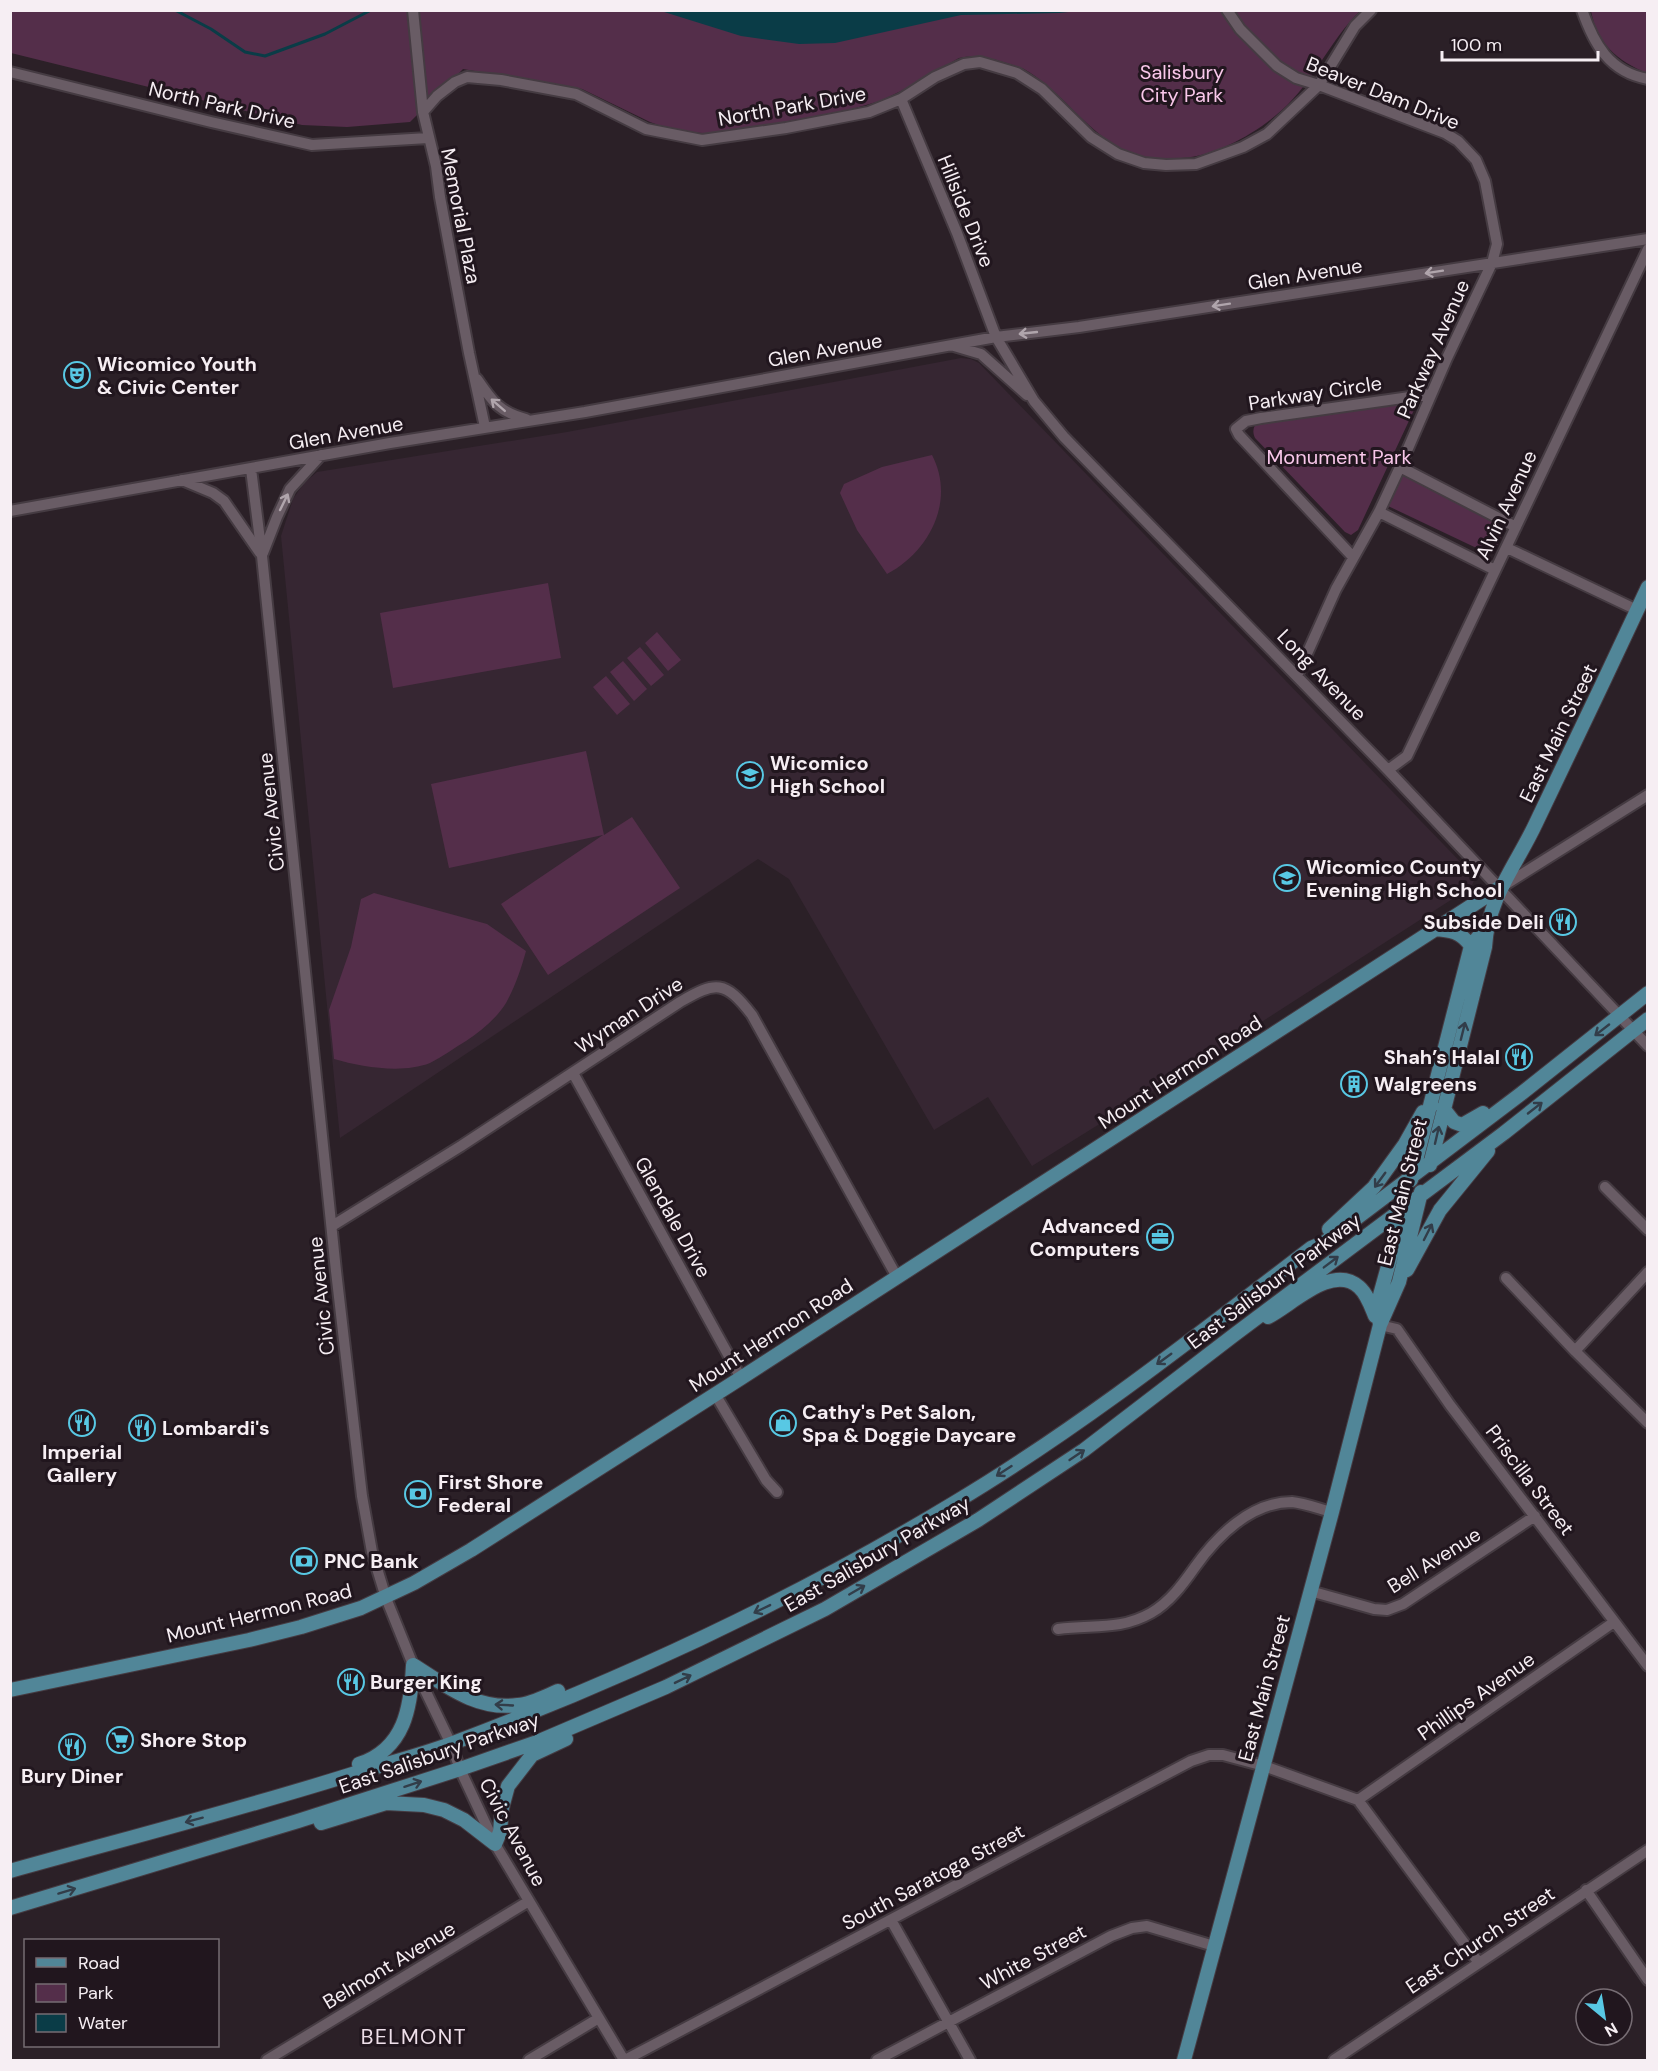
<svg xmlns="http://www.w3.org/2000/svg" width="1658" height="2071" font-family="'DM Sans',sans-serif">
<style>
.built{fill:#362632}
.green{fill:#542e4a}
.water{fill:#0a3c47}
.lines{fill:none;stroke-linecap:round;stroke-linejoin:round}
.stream{stroke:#0a3c47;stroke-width:3}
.minor-casing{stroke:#453b42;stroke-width:14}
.major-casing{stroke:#453b42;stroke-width:16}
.minor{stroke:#695c65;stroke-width:10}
.major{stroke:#518698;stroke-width:14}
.oneway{stroke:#b0a5ac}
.oneway2{stroke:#323d49}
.labels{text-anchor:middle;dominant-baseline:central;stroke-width:6;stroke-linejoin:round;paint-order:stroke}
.park-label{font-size:20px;fill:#f9c7ea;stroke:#21161e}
.street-label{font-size:20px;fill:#f6eef3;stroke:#21161e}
.poi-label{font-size:20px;font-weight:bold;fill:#f6eef3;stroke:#21161e;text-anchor:start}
.neighbourhood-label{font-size:21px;letter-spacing:1.5px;fill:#eedfe9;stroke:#21161e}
</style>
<rect width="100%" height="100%" fill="#2b2027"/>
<path class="built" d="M961 358 971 359 979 363 1473 875 1474 881 1471 887 1204 1059 1032 1166 988 1097 934 1130 789 879 758 859 340 1138 281 536 293 499 304 483 317 472 567 432Z"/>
<path class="green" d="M11 10 1360 11C1328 42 1311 88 1275 116 1249 137 1214 156 1181 158 1166 159 1150 159 1136 155 1092 140 1067 96 1029 72 1022 67 1012 65 1003 62 989 57 974 55 959 58L901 91 880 101 845 111 715 134 675 131 650 122 582 89 463 69 410 122 347 127 302 125 11 53Z
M1591 11H1647V73C1617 61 1597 43 1591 11Z
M1411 401 1414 410 1358 530 1351 535 1345 532 1255 438C1252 431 1253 426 1259 421Z
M932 455C956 501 929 552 887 574L857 530 840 493 844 484 882 467Z
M1401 476H1404L1501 521 1505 528 1494 552 1487 553 1388 506 1386 503Z
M548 583 561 658 393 688 380 613Z
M657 632 681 660 668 671 645 643Z
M640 647 664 675 651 686 627 658Z
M623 661 647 689 634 701 610 672Z
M606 676 630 704 617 715 593 687Z
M586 751 604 835 632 817 680 888 548 975 501 904 603 835 449 868 431 784Z
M374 893 487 924 526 951C521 969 515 987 506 1003 496 1019 481 1031 466 1041 454 1048 442 1057 430 1063 402 1074 362 1067 334 1059L329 1010 351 947 361 899Z"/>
<path class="water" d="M661 11V10L1078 11 1059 13 961 15 835 43 799 44 741 36Z"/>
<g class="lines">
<path class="stream" d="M175 10 211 29 245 52 265 56 325 34 371 10"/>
<defs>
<path id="minor" d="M413 10 423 112 436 166 440 197 469 353 485 427
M1227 10 1240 29 1277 66 1296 78 1319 85 1445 133 1458 141 1476 160 1485 181 1497 244 1492 263 1447 358 1400 467 1379 512 1336 589 1297 676
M1582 10C1594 44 1609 72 1648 79
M10 72 211 122 312 145 428 138
M901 99 957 233 996 337 1034 401 1064 437 1388 770 1648 1046
M423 112 437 96 455 82 467 77 501 80 576 94 646 129 702 140 786 128 869 112 901 99 935 77 964 64 980 62 1017 73 1042 89 1091 137 1118 154 1144 163 1166 165 1196 164 1243 147 1267 134 1319 85 1355 26 1371 10
M954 346 981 354 1027 395
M477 379C492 401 499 412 526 419
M1400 467 1516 527
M251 469 262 556 336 1271 362 1496 372 1552 386 1598 413 1665 451 1744 460 1769 495 1844 624 2060
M182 480 213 493 224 501 260 553
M10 511 390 443 585 412 996 337 1079 327 1648 239
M1379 512 1495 570
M1507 548 1637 610
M263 553 277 517 290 489 321 455
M1353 557 1239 435 1236 429 1246 421 1261 418 1431 394
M1388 770 1407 756 1648 249
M1503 886 1648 795
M573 1073 741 1378
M1605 1187 1648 1230
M332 1226 461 1146 680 1002C716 981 725 980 752 1015L897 1277
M1506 1278 1575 1351 1648 1423
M1380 1325 1397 1329 1450 1405 1648 1666
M1575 1351 1648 1272
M715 1394 766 1480 777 1492
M1310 1591 1374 1609 1387 1610 1403 1604 1535 1516
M1058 1629C1092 1624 1119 1631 1151 1613 1170 1602 1183 1584 1195 1567 1217 1536 1251 1502 1292 1502 1304 1503 1320 1509 1332 1512
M1358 1800 1614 1622
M1586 1890 1648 1980
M891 1920 970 2060
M267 2060 529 1901
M529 2060 599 2018
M625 2060 1191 1761 1209 1755H1223L1264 1766 1358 1800 1479 1963
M877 2060 1111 1936 1132 1928 1147 1926 1214 1946
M1334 2060 1648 1850"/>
<path id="major" d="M1434 929C1451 930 1461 932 1471 946
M1443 1108 1454 1122 1462 1125 1483 1113
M1430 1165 1485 947C1488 897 1516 866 1536 823 1574 744 1611 666 1648 587
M1411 1180 1471 946 1486 927
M1329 1229 1374 1187 1405 1144 1423 1112
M1407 1270 1440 1210 1488 1151
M1268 1317C1292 1305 1332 1263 1359 1287 1367 1294 1371 1306 1375 1316
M1380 1325 1377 1306 1405 1205
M10 1690 249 1640 301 1627 361 1608 414 1583 471 1550 741 1378 1499 888
M359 1764C405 1749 411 1707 413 1665 445 1685 477 1711 518 1705 531 1704 546 1696 558 1691
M321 1823 386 1803 424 1805 444 1810 464 1820 495 1844 500 1832 502 1808 508 1786 532 1755 566 1739
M10 1871C128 1838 246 1808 362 1771 393 1762 424 1754 453 1743 626 1678 795 1599 954 1503 1078 1429 1196 1336 1311 1248L1325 1242 1522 1093 1648 993
M10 1908 298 1821 460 1769 537 1742 666 1687 825 1609 978 1520 1084 1450 1234 1335 1504 1133 1648 1019
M1184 2060 1332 1512 1380 1325 1399 1282 1421 1192"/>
</defs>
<use href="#minor" class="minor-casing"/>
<use href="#major" class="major-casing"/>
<use href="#minor" class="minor"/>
<use href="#major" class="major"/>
</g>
<defs><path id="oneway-shaft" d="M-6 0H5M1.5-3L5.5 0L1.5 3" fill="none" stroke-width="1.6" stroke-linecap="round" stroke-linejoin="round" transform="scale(1.5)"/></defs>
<g class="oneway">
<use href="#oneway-shaft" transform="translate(1434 272) rotate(171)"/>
<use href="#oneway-shaft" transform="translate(1221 305) rotate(171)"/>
<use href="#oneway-shaft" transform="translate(1028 333) rotate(174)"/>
<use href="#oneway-shaft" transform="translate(498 405) rotate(-139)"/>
<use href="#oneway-shaft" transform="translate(284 502) rotate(-64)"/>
</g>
<g class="oneway2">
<use href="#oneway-shaft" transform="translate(1602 1030) rotate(142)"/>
<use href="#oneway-shaft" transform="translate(1463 1031) rotate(-76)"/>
<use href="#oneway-shaft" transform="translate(1535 1108) rotate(-38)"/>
<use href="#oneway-shaft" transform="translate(1437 1135) rotate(-77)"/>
<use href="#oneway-shaft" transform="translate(1380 1180) rotate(126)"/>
<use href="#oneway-shaft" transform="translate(1428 1232) rotate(-63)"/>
<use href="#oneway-shaft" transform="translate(1331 1262) rotate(-37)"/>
<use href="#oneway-shaft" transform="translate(1164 1359) rotate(144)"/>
<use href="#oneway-shaft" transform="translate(1077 1455) rotate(-34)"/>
<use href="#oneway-shaft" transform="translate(1004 1471) rotate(147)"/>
<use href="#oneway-shaft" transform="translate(857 1590) rotate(-30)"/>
<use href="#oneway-shaft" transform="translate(762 1609) rotate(154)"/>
<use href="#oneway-shaft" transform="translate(683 1679) rotate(-26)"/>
<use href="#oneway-shaft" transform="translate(504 1705) rotate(-177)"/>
<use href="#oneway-shaft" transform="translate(413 1784) rotate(-18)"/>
<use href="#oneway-shaft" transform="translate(194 1820) rotate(165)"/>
<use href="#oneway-shaft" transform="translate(67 1891) rotate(-17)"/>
</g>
<defs>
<symbol id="theatre-ring" viewBox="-11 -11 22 22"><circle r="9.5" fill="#21161e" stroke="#58c8e4" stroke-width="1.5"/><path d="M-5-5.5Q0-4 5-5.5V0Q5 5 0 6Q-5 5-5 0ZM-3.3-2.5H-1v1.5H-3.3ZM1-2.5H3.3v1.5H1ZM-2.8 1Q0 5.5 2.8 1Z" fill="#58c8e4"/></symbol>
<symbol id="school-ring" viewBox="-11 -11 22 22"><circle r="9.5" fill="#21161e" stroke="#58c8e4" stroke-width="1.5"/><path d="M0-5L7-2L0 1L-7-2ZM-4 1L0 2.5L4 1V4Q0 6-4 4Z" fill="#58c8e4"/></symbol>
<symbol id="restaurant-ring" viewBox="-11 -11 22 22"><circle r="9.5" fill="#21161e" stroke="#58c8e4" stroke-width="1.5"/><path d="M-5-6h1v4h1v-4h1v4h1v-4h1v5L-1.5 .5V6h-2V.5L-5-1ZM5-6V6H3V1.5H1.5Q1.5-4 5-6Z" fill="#58c8e4"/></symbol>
<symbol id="building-ring" viewBox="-11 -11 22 22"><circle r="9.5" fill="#21161e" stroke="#58c8e4" stroke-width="1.5"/><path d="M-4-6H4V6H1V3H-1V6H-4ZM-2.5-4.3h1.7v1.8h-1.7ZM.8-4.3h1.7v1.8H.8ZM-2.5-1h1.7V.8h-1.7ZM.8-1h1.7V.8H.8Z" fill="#58c8e4"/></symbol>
<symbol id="office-ring" viewBox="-11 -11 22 22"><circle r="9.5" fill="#21161e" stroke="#58c8e4" stroke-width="1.5"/><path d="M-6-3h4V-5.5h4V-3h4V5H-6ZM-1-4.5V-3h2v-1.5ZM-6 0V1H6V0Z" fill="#58c8e4"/></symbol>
<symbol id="shop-ring" viewBox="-11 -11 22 22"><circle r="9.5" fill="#21161e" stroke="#58c8e4" stroke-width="1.5"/><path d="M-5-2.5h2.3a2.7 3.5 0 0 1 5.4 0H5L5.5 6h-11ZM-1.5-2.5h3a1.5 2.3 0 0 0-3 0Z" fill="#58c8e4"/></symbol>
<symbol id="bank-ring" viewBox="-11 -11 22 22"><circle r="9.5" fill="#21161e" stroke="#58c8e4" stroke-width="1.5"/><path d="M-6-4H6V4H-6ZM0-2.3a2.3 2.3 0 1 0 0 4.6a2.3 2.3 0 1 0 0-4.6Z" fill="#58c8e4"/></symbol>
<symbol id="supermarket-ring" viewBox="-11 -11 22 22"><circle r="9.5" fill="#21161e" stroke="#58c8e4" stroke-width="1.5"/><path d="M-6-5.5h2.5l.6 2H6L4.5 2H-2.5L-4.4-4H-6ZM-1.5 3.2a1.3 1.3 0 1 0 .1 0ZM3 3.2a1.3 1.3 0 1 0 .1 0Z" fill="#58c8e4"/></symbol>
</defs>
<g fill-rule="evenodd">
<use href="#theatre-ring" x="62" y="360" width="30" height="30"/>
<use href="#school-ring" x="735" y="760" width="30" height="30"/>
<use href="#school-ring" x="1272" y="863" width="30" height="30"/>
<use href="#restaurant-ring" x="1548" y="907" width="30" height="30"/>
<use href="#restaurant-ring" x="1504" y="1042" width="30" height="30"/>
<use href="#building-ring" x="1339" y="1069" width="30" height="30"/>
<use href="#office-ring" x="1145" y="1222" width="30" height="30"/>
<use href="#restaurant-ring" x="67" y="1408" width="30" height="30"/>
<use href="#shop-ring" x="768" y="1408" width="30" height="30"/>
<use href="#restaurant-ring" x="127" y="1413" width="30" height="30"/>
<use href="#bank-ring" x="403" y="1479" width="30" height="30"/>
<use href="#bank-ring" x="289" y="1546" width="30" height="30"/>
<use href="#restaurant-ring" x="336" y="1667" width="30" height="30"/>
<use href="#supermarket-ring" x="105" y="1725" width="30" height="30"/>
<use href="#restaurant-ring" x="57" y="1732" width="30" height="30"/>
</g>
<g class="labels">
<g class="park-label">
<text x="1182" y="72">Salisbury<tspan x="1182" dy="23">City Park</tspan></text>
<text x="1339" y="457">Monument Park</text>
</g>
<g class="street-label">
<text transform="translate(1383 93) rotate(22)">Beaver Dam Drive</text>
<text transform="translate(222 105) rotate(13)">North Park Drive</text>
<text transform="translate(792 106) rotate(-10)">North Park Drive</text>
<text transform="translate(966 211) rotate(68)">Hillside Drive</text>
<text transform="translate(461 216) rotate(79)">Memorial Plaza</text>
<text transform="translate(1305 274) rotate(-9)">Glen Avenue</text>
<text transform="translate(1433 349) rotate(-66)">Parkway Avenue</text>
<text transform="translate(825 350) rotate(-10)">Glen Avenue</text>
<text transform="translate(1315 393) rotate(-9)">Parkway Circle</text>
<text transform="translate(346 433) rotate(-10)">Glen Avenue</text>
<text transform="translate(1506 505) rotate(-65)">Alvin Avenue</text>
<text transform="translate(1322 675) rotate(46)">Long Avenue</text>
<text transform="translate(1558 733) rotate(-64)">East Main Street</text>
<text transform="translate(271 812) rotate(-96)">Civic Avenue</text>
<text transform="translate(629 1015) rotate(-33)">Wyman Drive</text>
<text transform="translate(1180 1072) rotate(-33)">Mount Hermon Road</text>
<text transform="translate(1402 1192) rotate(-76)">East Main Street</text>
<text transform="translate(673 1217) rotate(61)">Glendale Drive</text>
<text transform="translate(1274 1281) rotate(-37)">East Salisbury Parkway</text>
<text transform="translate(321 1296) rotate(-96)">Civic Avenue</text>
<text transform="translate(771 1335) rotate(-33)">Mount Hermon Road</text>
<text transform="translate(1530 1480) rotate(53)">Priscilla Street</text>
<text transform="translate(877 1554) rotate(-30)">East Salisbury Parkway</text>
<text transform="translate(1434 1560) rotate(-32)">Bell Avenue</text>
<text transform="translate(259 1613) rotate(-14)">Mount Hermon Road</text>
<text transform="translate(1264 1688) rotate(-75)">East Main Street</text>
<text transform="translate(1476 1696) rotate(-35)">Phillips Avenue</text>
<text transform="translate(439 1753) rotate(-19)">East Salisbury Parkway</text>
<text transform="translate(513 1832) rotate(62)">Civic Avenue</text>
<text transform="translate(933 1877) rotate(-28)">South Saratoga Street</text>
<text transform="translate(1480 1940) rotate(-34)">East Church Street</text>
<text transform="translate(1033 1957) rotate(-28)">White Street</text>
<text transform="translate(389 1965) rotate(-31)">Belmont Avenue</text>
</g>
<g class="poi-label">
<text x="97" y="364">Wicomico Youth<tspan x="97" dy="23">&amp; Civic Center</tspan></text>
<text x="770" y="763">Wicomico<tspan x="770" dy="23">High School</tspan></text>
<text x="1306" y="867">Wicomico County<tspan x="1306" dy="23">Evening High School</tspan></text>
<text x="1544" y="922" text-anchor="end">Subside Deli</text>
<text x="1500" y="1057" text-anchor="end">Shah’s Halal</text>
<text x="1374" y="1084">Walgreens</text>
<text x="1140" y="1226" text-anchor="end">Advanced<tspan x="1140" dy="23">Computers</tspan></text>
<text x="802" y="1412">Cathy's Pet Salon,<tspan x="802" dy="23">Spa &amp; Doggie Daycare</tspan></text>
<text x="162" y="1428">Lombardi's</text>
<text x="82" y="1452" text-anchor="middle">Imperial<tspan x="82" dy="23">Gallery</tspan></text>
<text x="438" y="1482">First Shore<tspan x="438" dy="23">Federal</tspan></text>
<text x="324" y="1561">PNC Bank</text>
<text x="370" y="1682">Burger King</text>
<text x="140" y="1740">Shore Stop</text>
<text x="72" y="1776" text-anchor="middle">Bury Diner</text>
</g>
<g class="neighbourhood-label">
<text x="414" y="2037">BELMONT</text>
</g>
</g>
<rect width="1658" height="2071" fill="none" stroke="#f6eef3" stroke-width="24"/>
<rect x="24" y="1939" width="195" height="108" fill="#21161e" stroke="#766c73" stroke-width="1.5"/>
<rect x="36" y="1958" width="30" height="9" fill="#518698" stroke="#766c73" stroke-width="1.5"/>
<text x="78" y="1969" font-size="18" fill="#f6eef3">Road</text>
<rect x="36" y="1984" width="30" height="18" fill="#542e4a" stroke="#766c73" stroke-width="1.5"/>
<text x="78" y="1999" font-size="18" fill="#f6eef3">Park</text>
<rect x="36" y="2014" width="30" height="18" fill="#0a3c47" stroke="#766c73" stroke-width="1.5"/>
<text x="78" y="2029" font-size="18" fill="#f6eef3">Water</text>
<g transform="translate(1604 2017) rotate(150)"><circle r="28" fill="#21161e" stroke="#766c73" stroke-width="1.5"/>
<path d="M0-4.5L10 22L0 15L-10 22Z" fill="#58c8e4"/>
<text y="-9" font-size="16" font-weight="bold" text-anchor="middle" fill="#f6eef3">N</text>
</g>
<path d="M1442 51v9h156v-9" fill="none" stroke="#f6eef3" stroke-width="3"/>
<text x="1451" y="51" font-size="18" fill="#f6eef3" stroke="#21161e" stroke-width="4.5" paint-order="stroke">100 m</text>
</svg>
